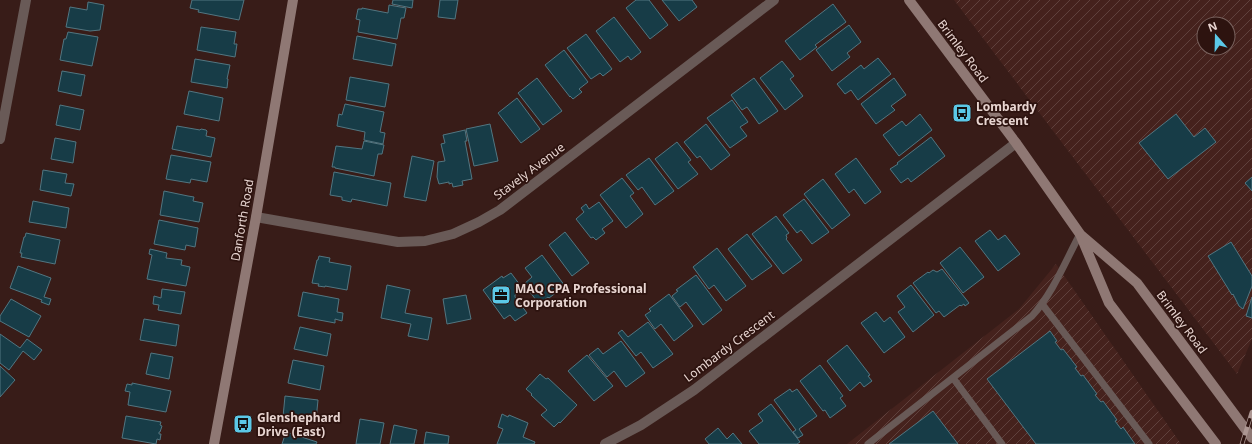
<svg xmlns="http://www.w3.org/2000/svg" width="1252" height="444" font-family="'Noto Sans',sans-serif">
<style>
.industrial{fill:url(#industrial-furrows);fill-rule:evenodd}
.building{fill:#173c47;stroke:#527681}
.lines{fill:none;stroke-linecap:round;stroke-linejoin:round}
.service{stroke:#695a57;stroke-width:7}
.minor{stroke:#695a57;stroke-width:10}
.secondary{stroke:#8f7874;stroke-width:10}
.rail-casing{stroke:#ac9692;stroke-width:4.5}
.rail{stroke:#2d130f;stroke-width:3;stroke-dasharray:9;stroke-linecap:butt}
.labels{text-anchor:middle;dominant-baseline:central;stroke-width:3.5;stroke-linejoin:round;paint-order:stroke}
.street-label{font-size:12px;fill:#e8d5d1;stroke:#2d130f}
.poi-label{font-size:12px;font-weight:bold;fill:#e8d5d1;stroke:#2d130f;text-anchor:start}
</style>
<defs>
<pattern id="industrial-furrows" width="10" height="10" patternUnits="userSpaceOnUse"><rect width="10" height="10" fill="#45221d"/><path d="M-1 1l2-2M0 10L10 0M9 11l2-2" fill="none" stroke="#60413d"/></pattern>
</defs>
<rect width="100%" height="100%" fill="#381c18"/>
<path class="industrial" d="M954 0H1252V339L1237 374ZM1204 24H1228V48H1204Z
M1056 264 1181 444H847L1019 309Z"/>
<path class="building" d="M192 0H244L239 20 198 12 199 10 190 8Z
M393 0H413L412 8 392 4Z
M440 0H458L455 19 438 17Z
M636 0H649L668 25 650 39 626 8Z
M662 0H692L697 7 679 21Z
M88 2 104 5 100 30 90 31 66 27 70 7 87 10Z
M833 4 846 22 815 45 817 47 800 60 785 41Z
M389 5 406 8 404 18H401L397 39 358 32 360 20 356 19 358 9H362V8L388 13Z
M614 17 641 52 631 60 628 56 620 62 596 31Z
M849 25 861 42 847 53 850 57 832 71 816 50Z
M201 27 236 32 234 44H237L235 57 197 50Z
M68 32 98 37 92 66 60 60 64 39H66Z
M586 34 612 69 603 76 600 73 591 79 567 48Z
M357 36 396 44 392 66 353 59Z
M564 50 588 82 579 89 582 92 573 99 570 96V97L545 65Z
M878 58 891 74 858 100 851 90 845 94 837 84 861 65 864 69Z
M195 59 230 65 227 79H228L227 88 191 82Z
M782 61 794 76 790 79 803 96 785 110 760 78Z
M62 71 85 75 81 96 58 91Z
M350 77 389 84 385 107 346 100Z
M537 78 562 111 543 125 518 93Z
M754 78 778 111 759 124 747 107 742 110 731 95Z
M894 78 906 95 891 106 895 110 876 124 861 104Z
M189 91 223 98 219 121 184 114Z
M517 98 540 129 521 143 498 113Z
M732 100 748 122 740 127 747 136 730 148 707 118Z
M345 104 384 112 380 132 385 133 383 144 364 140 365 132 337 126 339 114 342 115Z
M60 105 84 110 80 130 56 125Z
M920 114 932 130 899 156 883 135 902 121 906 126Z
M1176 114 1194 137 1205 128 1216 142 1168 179 1139 143Z
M490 124 498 161 474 166 466 129Z
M706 124 730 155 711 170 700 156 697 158 684 142Z
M177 126 200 130 201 129 206 130 207 131 206 136 215 138 211 157 172 149Z
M465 130 467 141H465L472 179 462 181 463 185 453 187 452 183 449 184V182L439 184 437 177 438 162 445 161 441 144 445 143 443 135Z
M931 137 945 156 911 182 908 178 901 183 890 169 898 164 897 163Z
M55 138 76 142 73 163 51 159Z
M364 141 384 145 382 154H378L374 176 335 168V167H332L336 146 362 149Z
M677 142 691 160 688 162 698 174 678 189 655 159Z
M171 155 211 162 207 182 191 179 190 183 166 179Z
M412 156 434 161 426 201 404 197Z
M649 158 674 191 655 205 642 187 638 190 626 175Z
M856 158 881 192 865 204 854 189 849 193 835 174Z
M43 170 67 174 65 183 74 184 71 196 40 190Z
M334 172 391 183 387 206 352 199 351 202 342 200V197L330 195Z
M1252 177V191L1245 183Z
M622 178 634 193 630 196 643 214 626 228 600 195Z
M823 179 850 215 832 229 804 194Z
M164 191 188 196 194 197 193 201 203 203 199 222 160 215Z
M804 199 829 232 812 244 801 230 797 233 783 215Z
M33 201 69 208 66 228 29 222Z
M599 202 613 221 602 229 605 233 596 240 593 237 591 238 576 219 584 212 581 208 586 204 589 209Z
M776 216 789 233 786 235 787 238 786 239 802 260 783 274 752 234Z
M159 220 198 228 195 247 186 245 185 250 154 244Z
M990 230 998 240 1005 235 1020 254 998 271 975 241Z
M565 232 589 263 572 276 549 245Z
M26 233 60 240 55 264 21 257 22 253H20L24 237H25Z
M747 234 772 266 752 280 728 249Z
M1231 242 1252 276V286L1243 309 1239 306 1233 294 1232 295 1208 256Z
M960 247 984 277 963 293 940 263Z
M717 248 746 286 726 301 714 285 709 289 693 267Z
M150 249 167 253 166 258 182 260 181 265 190 267 186 286 147 279 152 255 149 254Z
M542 255 565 286 549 298 548 297 539 304 524 284 532 277 525 268Z
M319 256 330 258 329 262 351 266 347 290 325 286V287L318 286 319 284 312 283 317 260H318Z
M18 266 51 278 44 297 51 299 49 305 41 302 42 300 10 288Z
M942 269 969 303 965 306 964 304 961 306 960 305 944 317 939 311 936 313 913 283 928 272 929 273 933 270 937 272Z
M511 273 523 289 515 295V297L527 313 515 321 510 315 504 319 483 290 502 276 503 278Z
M696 275 722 310 703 325 686 302 680 307 672 296 678 291 676 290Z
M387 285 410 290 405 313 432 318 428 340 408 336 411 324 381 318Z
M911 285 934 315 913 332 898 312 905 307 897 296Z
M162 289 185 292 181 314 158 310 159 305 153 304 154 296 161 298Z
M303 292 339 299 337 312 343 313 342 321 335 319V323L298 316Z
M669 294 693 326 674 341 661 324 655 329 645 315 651 311 649 309Z
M466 295 471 319 447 324 443 299Z
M1252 297V318L1246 316Z
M11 299 41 316 29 337 0 321V316Z
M876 312 884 322 890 317 905 337 884 353 861 323Z
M144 319 179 325 176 346 140 340Z
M648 322 673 354 653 368 641 352 636 356 618 333 622 330 628 337Z
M300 327 331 334 327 356 294 349Z
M1050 331 1057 341 1055 342 1061 350 1063 349 1077 367 1075 368 1081 376 1083 375 1097 394 1095 395 1101 402 1103 401 1117 420 1115 421 1121 429 1123 427 1135 444H1036L987 379Z
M0 334 20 348 27 339 42 350 34 360 23 351 9 370 0 363Z
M621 341 645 373 626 387 614 371 607 377 589 355 598 348 603 354Z
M847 345 870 375 868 376 872 381 864 387 860 382 850 391 827 361Z
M151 353 173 357 169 379 146 374Z
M587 355 613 386 594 401 568 371Z
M293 360 324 366 320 390 288 383Z
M820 365 843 396 840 398 846 406 830 418 825 410 823 411 800 381Z
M0 366 15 380 0 397Z
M540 374 546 379 548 378 577 405 560 423 559 422 554 427 541 415 547 410 531 395 532 394 526 389Z
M132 383 171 391 166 412 128 405 130 392 125 391 127 384 132 385Z
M790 389 792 392 797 389 817 416 799 429 803 435 798 438 793 432 796 430 774 400Z
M285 396 318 400 316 420 283 417Z
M771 404 800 442 797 444H759L749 431 763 421 758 414Z
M933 411 958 444H889Z
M502 414 508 417 509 415 528 423 523 437 535 442 534 444H497L503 429 498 427Z
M126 416 161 422 160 425 162 426 160 432H159V434H161L160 440 157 439 156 444 122 438Z
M360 419 384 423 380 444H356Z
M394 425 417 430 414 444H390Z
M718 428 727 439 733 433 742 444H709L705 439Z
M286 432 317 442 316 444H282Z
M426 432 449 436 448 444H424Z"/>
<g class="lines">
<path class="service" d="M1042 304 1149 444
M953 378 1002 444
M868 444 1032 316C1053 293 1065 262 1080 234"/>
<path class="minor" d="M0 139 26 0
M256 217 398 242 425 241 453 234 479 222 500 210 774 0
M605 444 641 425 694 390 1016 143"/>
<path class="secondary" d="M909 0 1016 143 1080 234 1109 303 1216 444
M1081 235 1137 283 1252 438
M214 444 256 217 293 0"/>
<defs>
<path id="rail" d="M1242 444 1252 412"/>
</defs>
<use href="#rail" class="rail-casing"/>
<use href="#rail" class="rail"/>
</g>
<defs>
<symbol id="bus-square" viewBox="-11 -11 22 22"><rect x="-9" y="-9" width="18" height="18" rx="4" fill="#5bc8e7" stroke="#2d130f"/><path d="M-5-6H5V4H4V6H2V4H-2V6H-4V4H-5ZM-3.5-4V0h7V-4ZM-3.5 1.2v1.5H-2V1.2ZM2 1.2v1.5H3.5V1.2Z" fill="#111"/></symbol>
<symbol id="office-square" viewBox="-11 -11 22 22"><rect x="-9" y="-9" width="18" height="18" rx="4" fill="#5bc8e7" stroke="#2d130f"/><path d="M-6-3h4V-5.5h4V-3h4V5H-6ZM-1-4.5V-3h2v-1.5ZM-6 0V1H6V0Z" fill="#111"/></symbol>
</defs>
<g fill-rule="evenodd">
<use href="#bus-square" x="951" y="102" width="22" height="22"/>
<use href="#office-square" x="490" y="284" width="22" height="22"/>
<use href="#bus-square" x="232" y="413" width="22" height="22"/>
</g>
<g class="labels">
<g class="street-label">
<text transform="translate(963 51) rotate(53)">Brimley Road</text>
<text transform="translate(529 171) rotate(-37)">Stavely Avenue</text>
<text transform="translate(242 220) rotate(-80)">Danforth Road</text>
<text transform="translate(1182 322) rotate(53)">Brimley Road</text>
<text transform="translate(729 346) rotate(-37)">Lombardy Crescent</text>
</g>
<g class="poi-label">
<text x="976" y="106">Lombardy<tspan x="976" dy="14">Crescent</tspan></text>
<text x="515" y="288">MAQ CPA Professional<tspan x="515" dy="14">Corporation</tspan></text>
<text x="257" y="417">Glenshephard<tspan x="257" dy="14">Drive (East)</tspan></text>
</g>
</g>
<g transform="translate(1216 36) rotate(340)"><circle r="19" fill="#2d130f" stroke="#78615d"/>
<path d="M0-3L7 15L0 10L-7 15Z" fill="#5bc8e7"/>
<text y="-6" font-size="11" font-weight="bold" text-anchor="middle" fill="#e8d5d1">N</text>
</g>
</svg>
